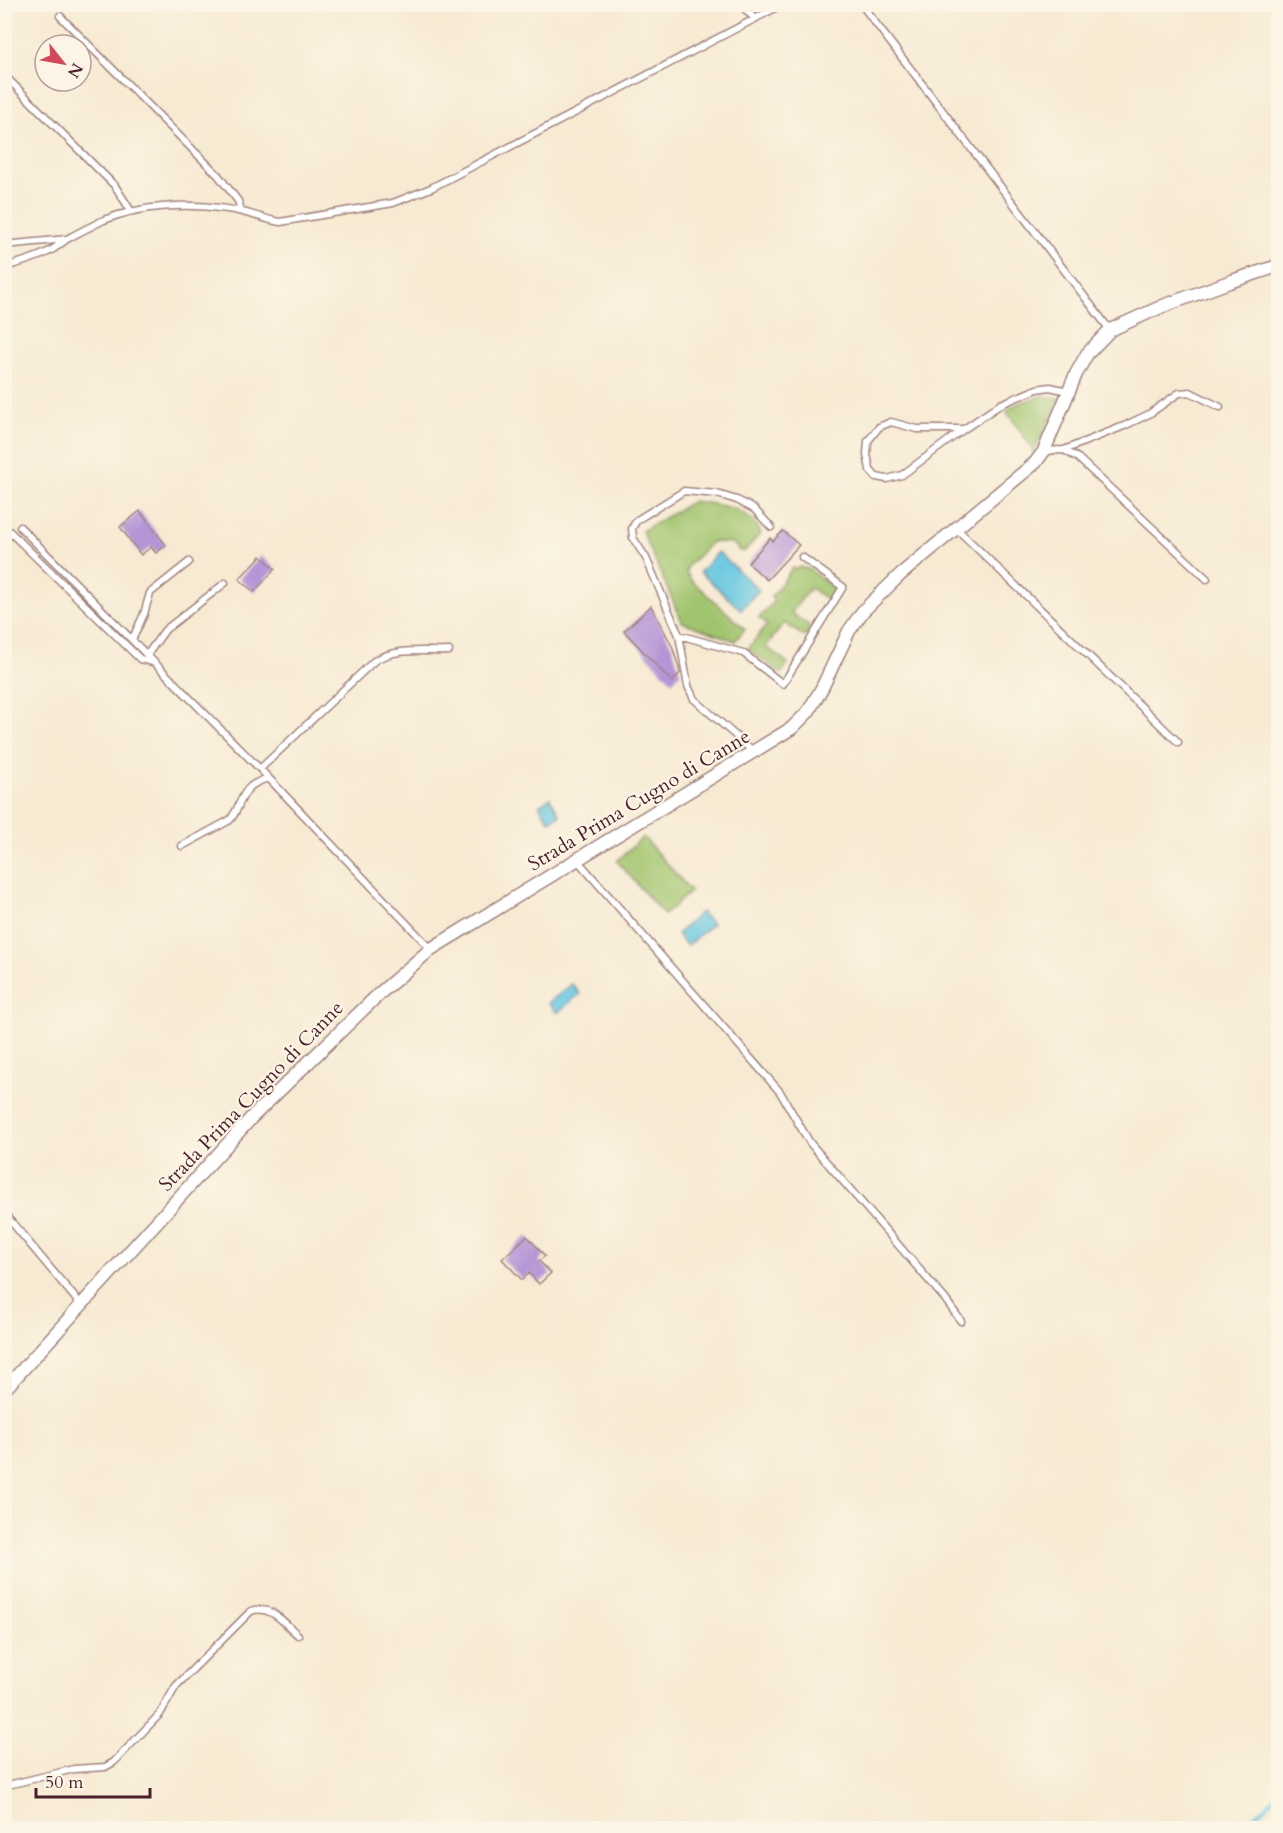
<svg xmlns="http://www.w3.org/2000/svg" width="1283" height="1833" font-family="Cardo,serif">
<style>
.green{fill:#a0c46d;stroke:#75724c;stroke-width:1.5}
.water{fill:#63c6e1;stroke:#567286;stroke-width:1.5}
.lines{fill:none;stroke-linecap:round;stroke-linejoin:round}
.stream{stroke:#63c6e1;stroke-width:4.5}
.building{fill:#b495d6}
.service-casing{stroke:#a0847f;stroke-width:9}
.minor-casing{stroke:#a0847f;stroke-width:15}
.service{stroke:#fff;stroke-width:6}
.minor{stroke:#fff;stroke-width:12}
.labels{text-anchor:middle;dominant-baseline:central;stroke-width:4.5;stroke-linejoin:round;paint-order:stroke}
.street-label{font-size:20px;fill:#4a1f2b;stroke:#fcf5e5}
</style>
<rect width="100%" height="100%" fill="#fcf5e5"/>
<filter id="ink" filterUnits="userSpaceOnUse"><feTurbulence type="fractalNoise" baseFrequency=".0167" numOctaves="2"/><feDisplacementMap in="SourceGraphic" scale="12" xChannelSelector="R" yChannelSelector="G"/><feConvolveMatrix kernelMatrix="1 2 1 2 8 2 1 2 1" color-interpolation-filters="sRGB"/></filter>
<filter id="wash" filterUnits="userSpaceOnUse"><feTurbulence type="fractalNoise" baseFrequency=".008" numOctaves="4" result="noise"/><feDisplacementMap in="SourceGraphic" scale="24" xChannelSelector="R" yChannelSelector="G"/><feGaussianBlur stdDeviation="1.35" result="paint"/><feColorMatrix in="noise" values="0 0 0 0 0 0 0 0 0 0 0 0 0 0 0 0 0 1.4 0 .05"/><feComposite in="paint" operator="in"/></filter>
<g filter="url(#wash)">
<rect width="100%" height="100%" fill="#f7ead3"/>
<path class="green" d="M1042 396 1060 398 1033 454 1032 448 1006 411 1019 403Z
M693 501C719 505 749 506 761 533L745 551H741L732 543 711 542 688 566 686 572 691 580 745 629 735 641 682 622 642 531Z
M800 567 809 569 835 589 828 600 810 588 791 613 811 627 805 637 784 623 766 647 788 663 781 674 748 649 767 624 759 618 774 601 771 597 793 568 796 569Z
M643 837 691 891 664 915 617 861Z"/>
<path class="water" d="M718 552 759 590 741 610 700 572Z
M550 798 560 815 549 821 539 805Z
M701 912 712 924 687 946 677 934Z
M572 984 580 994 557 1013 548 1003Z"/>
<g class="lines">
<path class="stream" d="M1242 1828 1278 1795"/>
</g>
<g id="blocks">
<path class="building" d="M140 511 166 545 156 553 151 547 141 555 120 527Z
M783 531 799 545 767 580 748 563 770 538 773 541Z
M261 556 275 569 254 592 239 579Z
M651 606 672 646 679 668 680 673 672 682 624 631Z
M527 1236 545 1256 539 1261 551 1273 539 1284 529 1273 522 1280 502 1259Z"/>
</g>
</g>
<g filter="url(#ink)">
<use href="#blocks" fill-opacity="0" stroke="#a0847f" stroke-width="1.5"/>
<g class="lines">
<defs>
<path id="service" d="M740 4 755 19
M861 4 1110 330
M60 16 218 175 238 201 241 211
M4 75 115 186 131 211
M4 245 67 239
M4 267C20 263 34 259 48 252 55 249 61 243 67 239 79 232 92 226 104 220 141 205 188 203 227 209 246 211 262 219 280 222L393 203 431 188 783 4
M964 429 902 475 887 479 876 477 870 470 867 454 868 441 879 427 891 422 917 429H964L1001 404 1037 389 1050 387 1068 391
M1064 450 1078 458 1207 579
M1044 451 1064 450 1124 426 1149 414 1179 393 1190 392 1220 407
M4 526 140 659 153 662
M20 527 260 769 431 949
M957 529 1178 742
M679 635 743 653 783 684 843 587 802 557
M132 640 144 614 150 593 189 562
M147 655 165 630 225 583
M754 752 694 699 688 686 679 635 646 558 633 538 632 528 637 520 684 491 717 494 737 500 754 509 771 527
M260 769 374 661C396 647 424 652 449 651
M182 846 230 820C239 810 240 796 250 787 255 783 262 780 268 778
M578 861 780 1092 810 1143 945 1299 961 1321
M4 1213 81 1305
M4 1786 74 1769 105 1767 114 1762 160 1714 176 1686 251 1611C271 1604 284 1623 298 1635"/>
<path id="minor" d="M4 1390 253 1116 379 994 431 949 792 728 808 712 822 688 849 631 863 611 901 574 1035 463 1044 451 1076 374 1087 354 1110 330 1163 306 1232 281 1278 266"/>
</defs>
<use href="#service" class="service-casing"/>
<use href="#minor" class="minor-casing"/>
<use href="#service" class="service"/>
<use href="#minor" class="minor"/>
</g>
</g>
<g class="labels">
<g class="street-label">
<text transform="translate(639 800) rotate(-31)">Strada Prima Cugno di Canne</text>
<text transform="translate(251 1096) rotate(-46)">Strada Prima Cugno di Canne</text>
</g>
</g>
<rect width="1283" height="1833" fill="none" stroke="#fcf5e5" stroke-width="24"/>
<g transform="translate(63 63) rotate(121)"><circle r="28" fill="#fcf5e5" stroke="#b59f9b" stroke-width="1.5"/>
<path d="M0-4.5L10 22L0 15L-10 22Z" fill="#d1495b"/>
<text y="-9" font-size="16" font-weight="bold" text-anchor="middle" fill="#4a1f2b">N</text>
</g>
<path d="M36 1788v9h114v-9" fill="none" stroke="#4a1f2b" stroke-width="3"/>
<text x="45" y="1788" font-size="18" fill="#4a1f2b" stroke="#fcf5e5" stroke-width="4.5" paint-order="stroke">50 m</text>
</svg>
